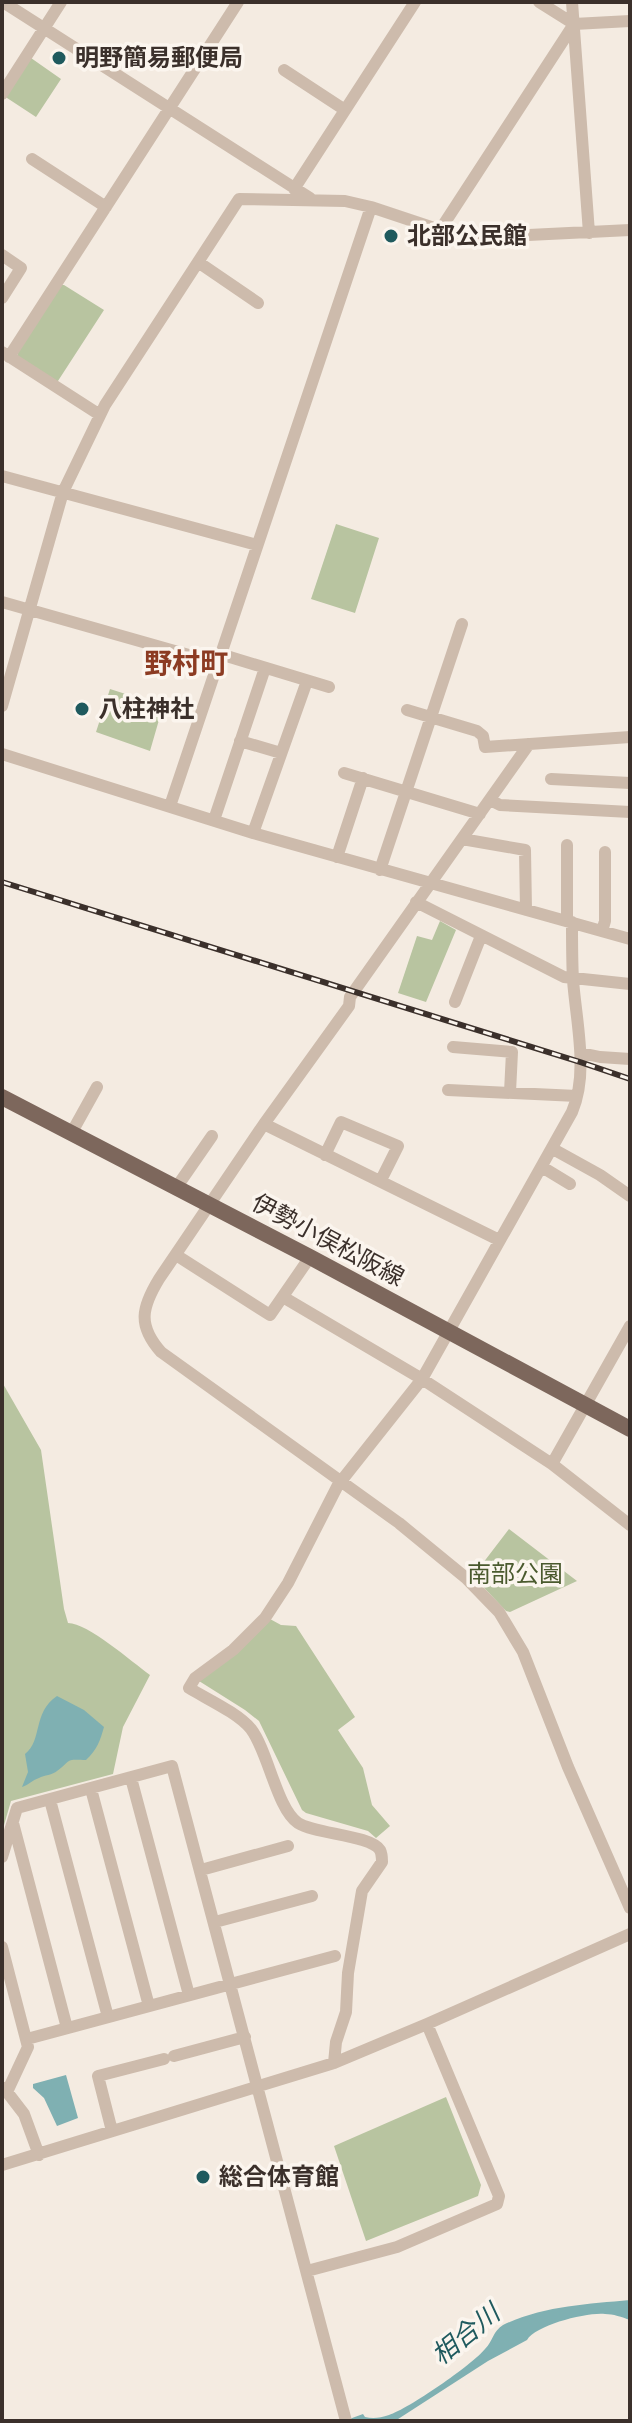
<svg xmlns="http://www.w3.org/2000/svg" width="632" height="2423" font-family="Signika,'Noto Sans JP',sans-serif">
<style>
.green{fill:#b8c4a0}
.water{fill:#7fb0b2}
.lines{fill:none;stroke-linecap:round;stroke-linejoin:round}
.minor{stroke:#cdbbac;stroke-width:12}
.major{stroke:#7d675c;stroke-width:16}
.rail-casing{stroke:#3b302b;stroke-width:6}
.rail{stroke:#fbf5ee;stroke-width:3;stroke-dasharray:9;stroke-linecap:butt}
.poi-dot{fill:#1f5a5e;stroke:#fbf5ee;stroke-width:3}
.labels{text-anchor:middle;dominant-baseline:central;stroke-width:7;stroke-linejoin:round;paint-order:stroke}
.poi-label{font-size:24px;font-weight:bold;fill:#3b302b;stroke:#fbf5ee;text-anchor:start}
.street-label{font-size:24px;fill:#3b302b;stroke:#fbf5ee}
.park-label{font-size:24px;fill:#4a5a2e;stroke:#fbf5ee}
.water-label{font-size:26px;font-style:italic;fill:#1f5a5e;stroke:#fbf5ee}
.quarter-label{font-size:28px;font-weight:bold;fill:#8c3b22;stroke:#fbf5ee}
</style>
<rect width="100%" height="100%" fill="#f4ebe1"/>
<path class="green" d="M31 58 61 79 36 117 4 96Z
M60 285H64L104 310 56 384 18 357 17 351Z
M336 524 379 538 355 613 311 599Z
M110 689 163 706 150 751 96 732Z
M440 921 456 930 426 1002 398 993 417 936 432 940Z
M2 1382 41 1450 64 1609 68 1623C88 1623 132 1662 150 1675L123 1727 113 1774 11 1801 2 1832Z
M509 1529 577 1581 510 1612 506 1611 473 1576Z
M270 1619 281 1625 296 1626 355 1717 338 1730 363 1768 372 1805 390 1826 376 1838 368 1831 306 1813 302 1810 259 1721 245 1710 199 1681Z
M446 2097 481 2185 478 2196 366 2241 334 2146Z"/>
<path class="water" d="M57 1696 84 1710 104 1727C100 1741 97 1750 86 1760 64 1759 72 1760 57 1771 53 1775 44 1775 39 1778 32 1780 29 1785 22 1787L28 1772 25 1754C43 1740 32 1713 57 1696Z
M66 2075 78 2118 57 2126 44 2098 33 2088V2084Z
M630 2300V2320C622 2317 613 2314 605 2314 587 2312 536 2325 527 2340L488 2361 395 2421H344L363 2414 365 2417C373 2419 380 2418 389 2415 408 2409 472 2365 485 2349 493 2341 493 2331 503 2325 543 2306 587 2304 630 2300Z"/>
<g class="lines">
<path class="minor" d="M3 2 310 198
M539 2 574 24 630 21
M572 2 589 233
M284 70 345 110
M2 94 61 2
M32 159 106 207
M294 189 415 2
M440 230 574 24
M2 255 21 268 2 298
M198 262 258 303
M2 352 100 415
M9 357 238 2
M2 476 257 545
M2 602 217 663
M220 654 329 687
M2 706 63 492 105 405 239 199 345 201 371 207 440 230 489 237 630 230
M407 710 477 731 483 736 485 747 630 737
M240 741 281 753
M529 744 350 997 349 1006 264 1124 159 1279C142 1307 137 1325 161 1352L399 1523 466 1578 499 1612 523 1652 568 1767 630 1908
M2 754 253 833 630 939
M344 773 480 814
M551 779 630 783
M490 800 500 805 630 812
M170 806 371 207
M214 820 265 668
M253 833 307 681
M462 839 525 850 526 910
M337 857 363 778
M380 870 462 624
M416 902 564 977 630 984
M567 921V845
M602 931 605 921V852
M455 1002 481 936
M453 1047 512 1052 510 1092
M581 1053 600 1057 630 1059
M448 1090 577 1096
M264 1124 499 1240
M72 1132 97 1087
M553 1149 600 1175 630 1196
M325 1155 341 1122 398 1146 381 1180
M542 1167 570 1184
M176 1188 212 1136
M176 1255 270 1315 310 1257
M283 1297 422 1379 552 1464 630 1525
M552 1464 630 1326
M131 1778 189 1995
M91 1789 149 2006
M50 1800 108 2017
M13 1823 67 2028
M2 1857 17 1808 172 1766 346 2421
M201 1870 288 1846
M215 1922 312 1896
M2 1947 28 2047 7 2092
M27 2039 335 1956
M174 2056 245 2037
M334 2063 336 2042 346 2012 348 1973 362 1891 382 1862C382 1858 382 1854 380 1850 370 1835 315 1834 298 1823 277 1809 268 1751 251 1729 238 1713 207 1699 189 1688L195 1678 233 1650 265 1618 288 1583 338 1485 422 1379 572 1112C589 1073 576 1021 573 980 572 961 572 941 572 922
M4 2088 24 2114 39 2155
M112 2131 98 2076 164 2059
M2 2165 334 2063 427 2024 630 1934
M307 2271 397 2247 497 2204 499 2196 427 2024"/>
<path class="major" d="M2 1097 310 1257 630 1429"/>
<defs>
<path id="rail" d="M2 882 580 1062 630 1079"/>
</defs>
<use href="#rail" class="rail-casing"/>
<use href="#rail" class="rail"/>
</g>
<g class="poi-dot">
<circle cx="59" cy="58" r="8"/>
<circle cx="391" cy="236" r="8"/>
<circle cx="82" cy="709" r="8"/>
<circle cx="203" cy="2177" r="8"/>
</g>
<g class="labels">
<g class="poi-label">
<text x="75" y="58">明野簡易郵便局</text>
<text x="407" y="236">北部公民館</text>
<text x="98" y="709">八柱神社</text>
<text x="219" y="2177">総合体育館</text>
</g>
<g class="street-label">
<text transform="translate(328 1240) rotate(28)">伊勢小俣松阪線</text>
</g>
<g class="park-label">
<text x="515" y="1574">南部公園</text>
</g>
<g class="water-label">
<text transform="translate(466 2335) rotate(-39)">相合川</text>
</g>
<g class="quarter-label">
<text x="186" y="664">野村町</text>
</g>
</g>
<rect width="632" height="2423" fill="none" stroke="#3b302b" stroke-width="8"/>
</svg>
